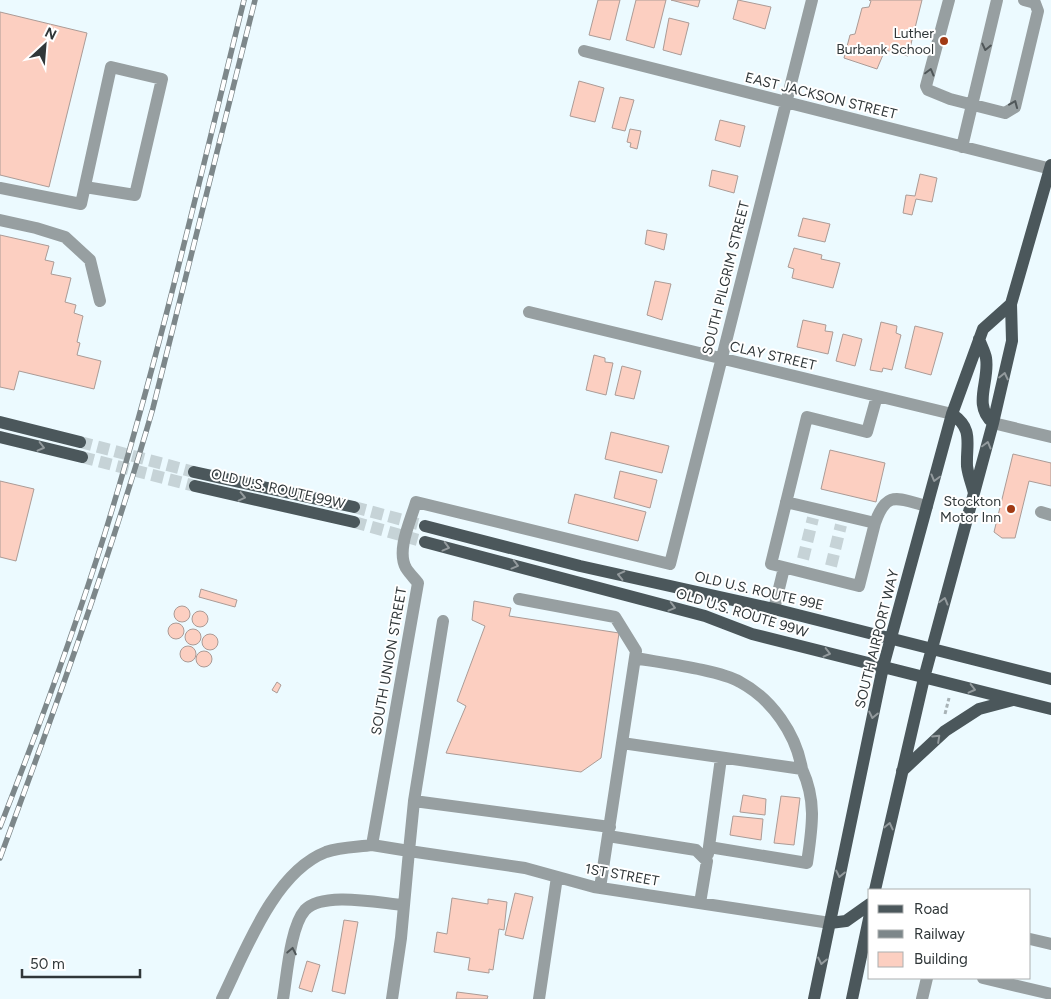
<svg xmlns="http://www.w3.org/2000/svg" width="1051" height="999" font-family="Figtree,sans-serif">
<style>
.building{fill:#fccfc1;stroke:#ab9b96}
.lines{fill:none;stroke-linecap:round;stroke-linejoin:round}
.minor-tunnel{stroke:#c6d3d7;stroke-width:12;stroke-dasharray:12 6;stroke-linecap:butt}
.major-tunnel{stroke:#c6d3d7;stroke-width:12;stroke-dasharray:12 6;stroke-linecap:butt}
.path{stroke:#a8b3b7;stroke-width:3;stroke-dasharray:4 2.5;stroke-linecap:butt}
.minor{stroke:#979fa1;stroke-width:12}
.major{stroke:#4b575b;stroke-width:12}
.rail-casing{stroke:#7d878a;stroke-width:5.5}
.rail{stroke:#fff;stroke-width:4;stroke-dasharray:11;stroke-linecap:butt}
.oneway{stroke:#4f5658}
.oneway2{stroke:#939a9d}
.poi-dot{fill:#a13a14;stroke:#fff;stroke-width:2}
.labels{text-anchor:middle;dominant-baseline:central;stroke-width:4;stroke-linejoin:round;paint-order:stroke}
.poi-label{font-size:14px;fill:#303739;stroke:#fff;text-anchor:end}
.street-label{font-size:14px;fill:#303739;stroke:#fff}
</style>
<rect width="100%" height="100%" fill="#ecfaff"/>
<path class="building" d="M598 0H620L610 40 589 35Z
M636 0H666L654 48 626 40Z
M671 0H700L698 7Z
M738 0 771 7 765 29 733 19Z
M869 0H922L908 56 885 50 877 69 844 58 850 35 855 34 862 8 869 7 871 1Z
M0 12 87 33 49 187 0 175Z
M669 18 689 23 681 55 663 50Z
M579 81 604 88 595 122 570 116Z
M620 97 634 100 625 131 612 128Z
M720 120 745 126 740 147 715 140Z
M630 129 641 131 637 149 630 147 631 143 627 142Z
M712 170 738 176 734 193 709 186Z
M920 174 937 178 932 202 916 199 912 215 903 213 906 195 915 196Z
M803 218 830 224 825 242 798 236Z
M647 230 667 234 664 250 645 244Z
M0 235 49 246 45 260 54 262 51 274 71 278 65 302 76 305 74 313 83 316 77 342 80 343 77 355 101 361 94 389 19 371 14 390 0 387Z
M794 248 822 255 821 259 840 263 833 288 792 278 794 269 788 267Z
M655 281 671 284 662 320 647 315Z
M803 320 826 325 825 331 833 332 828 354 797 347Z
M881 322 897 326 896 333 901 335 892 370 883 368 882 372 870 370Z
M915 326 943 333 931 375 905 368Z
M843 334 862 339 855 366 836 361Z
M594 355 605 358V362L613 363 606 395 586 390Z
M622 366 641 371 634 399 615 395Z
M611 432 669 446 662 473 605 459Z
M830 450 885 463 876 502 821 489Z
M1013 454 1051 463V486L1029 481 1015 538H1002L994 532Z
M620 471 657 480 650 508 614 498Z
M0 481 34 489 16 561 0 557Z
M575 494 646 512 638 541 568 523Z
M201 589 237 600 235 607 199 597Z
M474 601 511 608 509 616 619 633 601 758 581 772 446 753 466 706 457 701 485 626 472 620Z
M174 614a8 8 0 1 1 16 0a8 8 0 1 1-16 0Z
M192 619a8 8 0 1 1 16 0a8 8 0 1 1-16 0Z
M168 631a8 8 0 1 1 16 0a8 8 0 1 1-16 0Z
M185 637a8 8 0 1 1 16 0a8 8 0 1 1-16 0Z
M202 642a8 8 0 1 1 16 0a8 8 0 1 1-16 0Z
M180 654a8 8 0 1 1 16 0a8 8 0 1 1-16 0Z
M196 659a8 8 0 1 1 16 0a8 8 0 1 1-16 0Z
M277 682 281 685 277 693 272 690Z
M743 795 766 799 765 815 740 812Z
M781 796 800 798 794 845 774 843Z
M733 816 763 819 761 840 730 835Z
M515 893 533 897 523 939 505 935Z
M452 898 488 904V899L507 902 504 930 499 929 493 970 489 969V973L468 970 470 958 434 952 437 932 447 934Z
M344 920 358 922 345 994 332 991Z
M307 961 320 965 312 992 299 988Z
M457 992 488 996 487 999H456Z"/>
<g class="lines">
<path class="minor-tunnel" d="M803 559 813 518
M831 566 841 525"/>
<path class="major-tunnel" d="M80 442 194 472
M82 457 195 486
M354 507 425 526
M354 522 425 542"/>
<path class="path" d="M945 714 949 698"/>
<path class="minor" d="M949 0 926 86 928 90 950 99 1005 113 1015 107 1038 11 1035 3 1024 0
M584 51 1051 169
M962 147 997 0
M0 188 81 204 111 67 162 79 135 195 85 187
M0 220 36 228 65 237 90 260 100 301
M529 312 952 414
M993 423 1051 437
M786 502 875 523 859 586 771 564 807 417 867 432 877 396
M1041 512 1051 515
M875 523C887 489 898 499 927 506
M519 599 615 617 636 651 600 888
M774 609 784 568
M622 743 802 769C796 734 772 699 740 682 719 670 662 663 635 658
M414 801 443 621
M610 827 414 801 409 851 525 868 594 887 830 923
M608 836 696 850 707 861 700 903
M709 847 807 863C812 828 817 802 802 769
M708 854 721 758
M1030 939 1051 944
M983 978 1051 994
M222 999C245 952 274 872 326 852 340 847 358 847 372 845
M283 999C287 976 290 927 305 910 323 891 379 903 403 905
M392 999 401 938 409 851 372 845 418 583C414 578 409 573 406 568 396 550 411 520 416 502L670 564 812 0
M539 999 557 877
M922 999 927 978"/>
<path class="major" d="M979 339C981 345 985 352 986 358 990 381 972 405 993 423
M952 414C974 429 966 443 967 466 968 475 972 485 974 493
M0 422 80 442
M0 437 82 457
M194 472 354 507
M195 486 354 522
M425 526 580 566 774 609 1051 679
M425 542 705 616 752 634 1051 709
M902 771 945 731 979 709 1013 700
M875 890 924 678 993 423 1012 341 1011 304 1051 165
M830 923 846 921 870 904
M814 999 883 667 952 414 983 329 1011 304
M852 999 870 914"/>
<defs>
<path id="rail" d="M0 827C38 730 74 632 105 533 159 357 200 178 244 0
M0 858C55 709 109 561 153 408L255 0"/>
</defs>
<use href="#rail" class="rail-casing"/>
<use href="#rail" class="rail"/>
</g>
<defs><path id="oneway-chevron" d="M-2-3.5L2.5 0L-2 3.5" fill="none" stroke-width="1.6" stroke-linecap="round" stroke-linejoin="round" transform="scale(1.25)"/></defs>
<g class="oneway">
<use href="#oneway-chevron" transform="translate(986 47) rotate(103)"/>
<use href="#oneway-chevron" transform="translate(930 72) rotate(-75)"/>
<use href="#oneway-chevron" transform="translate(1014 104) rotate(-67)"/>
<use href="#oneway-chevron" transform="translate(292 951) rotate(-79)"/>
</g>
<g class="oneway2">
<use href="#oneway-chevron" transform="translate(1004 376) rotate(-77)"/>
<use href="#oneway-chevron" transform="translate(987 445) rotate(-75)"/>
<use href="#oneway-chevron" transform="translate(41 447) rotate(14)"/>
<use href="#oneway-chevron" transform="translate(935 478) rotate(105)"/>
<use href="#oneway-chevron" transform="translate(242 497) rotate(13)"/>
<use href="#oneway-chevron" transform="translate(446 547) rotate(15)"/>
<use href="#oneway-chevron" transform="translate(515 565) rotate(15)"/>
<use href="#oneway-chevron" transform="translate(621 575) rotate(-167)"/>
<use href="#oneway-chevron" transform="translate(944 601) rotate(-75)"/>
<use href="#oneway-chevron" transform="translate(672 607) rotate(15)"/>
<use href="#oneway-chevron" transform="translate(827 653) rotate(14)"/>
<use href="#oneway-chevron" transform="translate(972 689) rotate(14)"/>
<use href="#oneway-chevron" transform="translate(873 715) rotate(102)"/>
<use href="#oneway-chevron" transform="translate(937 738) rotate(-43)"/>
<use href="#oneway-chevron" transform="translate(889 826) rotate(-77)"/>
<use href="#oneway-chevron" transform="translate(840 874) rotate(102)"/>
<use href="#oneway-chevron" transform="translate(822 961) rotate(102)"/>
</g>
<g class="poi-dot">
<circle cx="944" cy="41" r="5"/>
<circle cx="1011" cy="509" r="5"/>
</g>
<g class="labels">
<g class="poi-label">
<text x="934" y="33">Luther<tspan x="934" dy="16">Burbank School</tspan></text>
<text x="1001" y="501">Stockton<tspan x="1001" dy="16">Motor Inn</tspan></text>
</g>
<g class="street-label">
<text transform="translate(821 96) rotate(14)">EAST JACKSON STREET</text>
<text transform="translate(726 278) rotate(-76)">SOUTH PILGRIM STREET</text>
<text transform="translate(773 356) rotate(13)">CLAY STREET</text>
<text transform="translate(278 489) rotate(13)">OLD U.S. ROUTE 99W</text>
<text transform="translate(759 591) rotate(13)">OLD U.S. ROUTE 99E</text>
<text transform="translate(742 613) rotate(17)">OLD U.S. ROUTE 99W</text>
<text transform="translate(877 639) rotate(-76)">SOUTH AIRPORT WAY</text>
<text transform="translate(389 661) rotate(-80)">SOUTH UNION STREET</text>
<text transform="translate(622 875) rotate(10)">1ST STREET</text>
</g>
</g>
<rect x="868" y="889" width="162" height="90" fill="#ffffff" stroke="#acafb0"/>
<rect x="878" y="905" width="25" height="8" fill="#4b575b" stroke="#acafb0"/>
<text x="914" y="914" font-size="15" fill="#303739">Road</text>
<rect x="878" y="930" width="25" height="8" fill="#7d878a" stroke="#acafb0"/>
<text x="914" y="939" font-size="15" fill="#303739">Railway</text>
<rect x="878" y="952" width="25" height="15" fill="#fccfc1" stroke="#acafb0"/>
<text x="914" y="964" font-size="15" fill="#303739">Building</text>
<g transform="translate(45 45) rotate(26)" stroke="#ffffff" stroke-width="4" paint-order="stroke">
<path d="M0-4L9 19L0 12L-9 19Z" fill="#303739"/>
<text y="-8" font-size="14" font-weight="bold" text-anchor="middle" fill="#303739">N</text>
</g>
<path d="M22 969v8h118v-8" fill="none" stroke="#303739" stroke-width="2.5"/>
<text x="30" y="969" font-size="15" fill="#303739" stroke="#ffffff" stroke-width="4" paint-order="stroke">50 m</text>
</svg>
